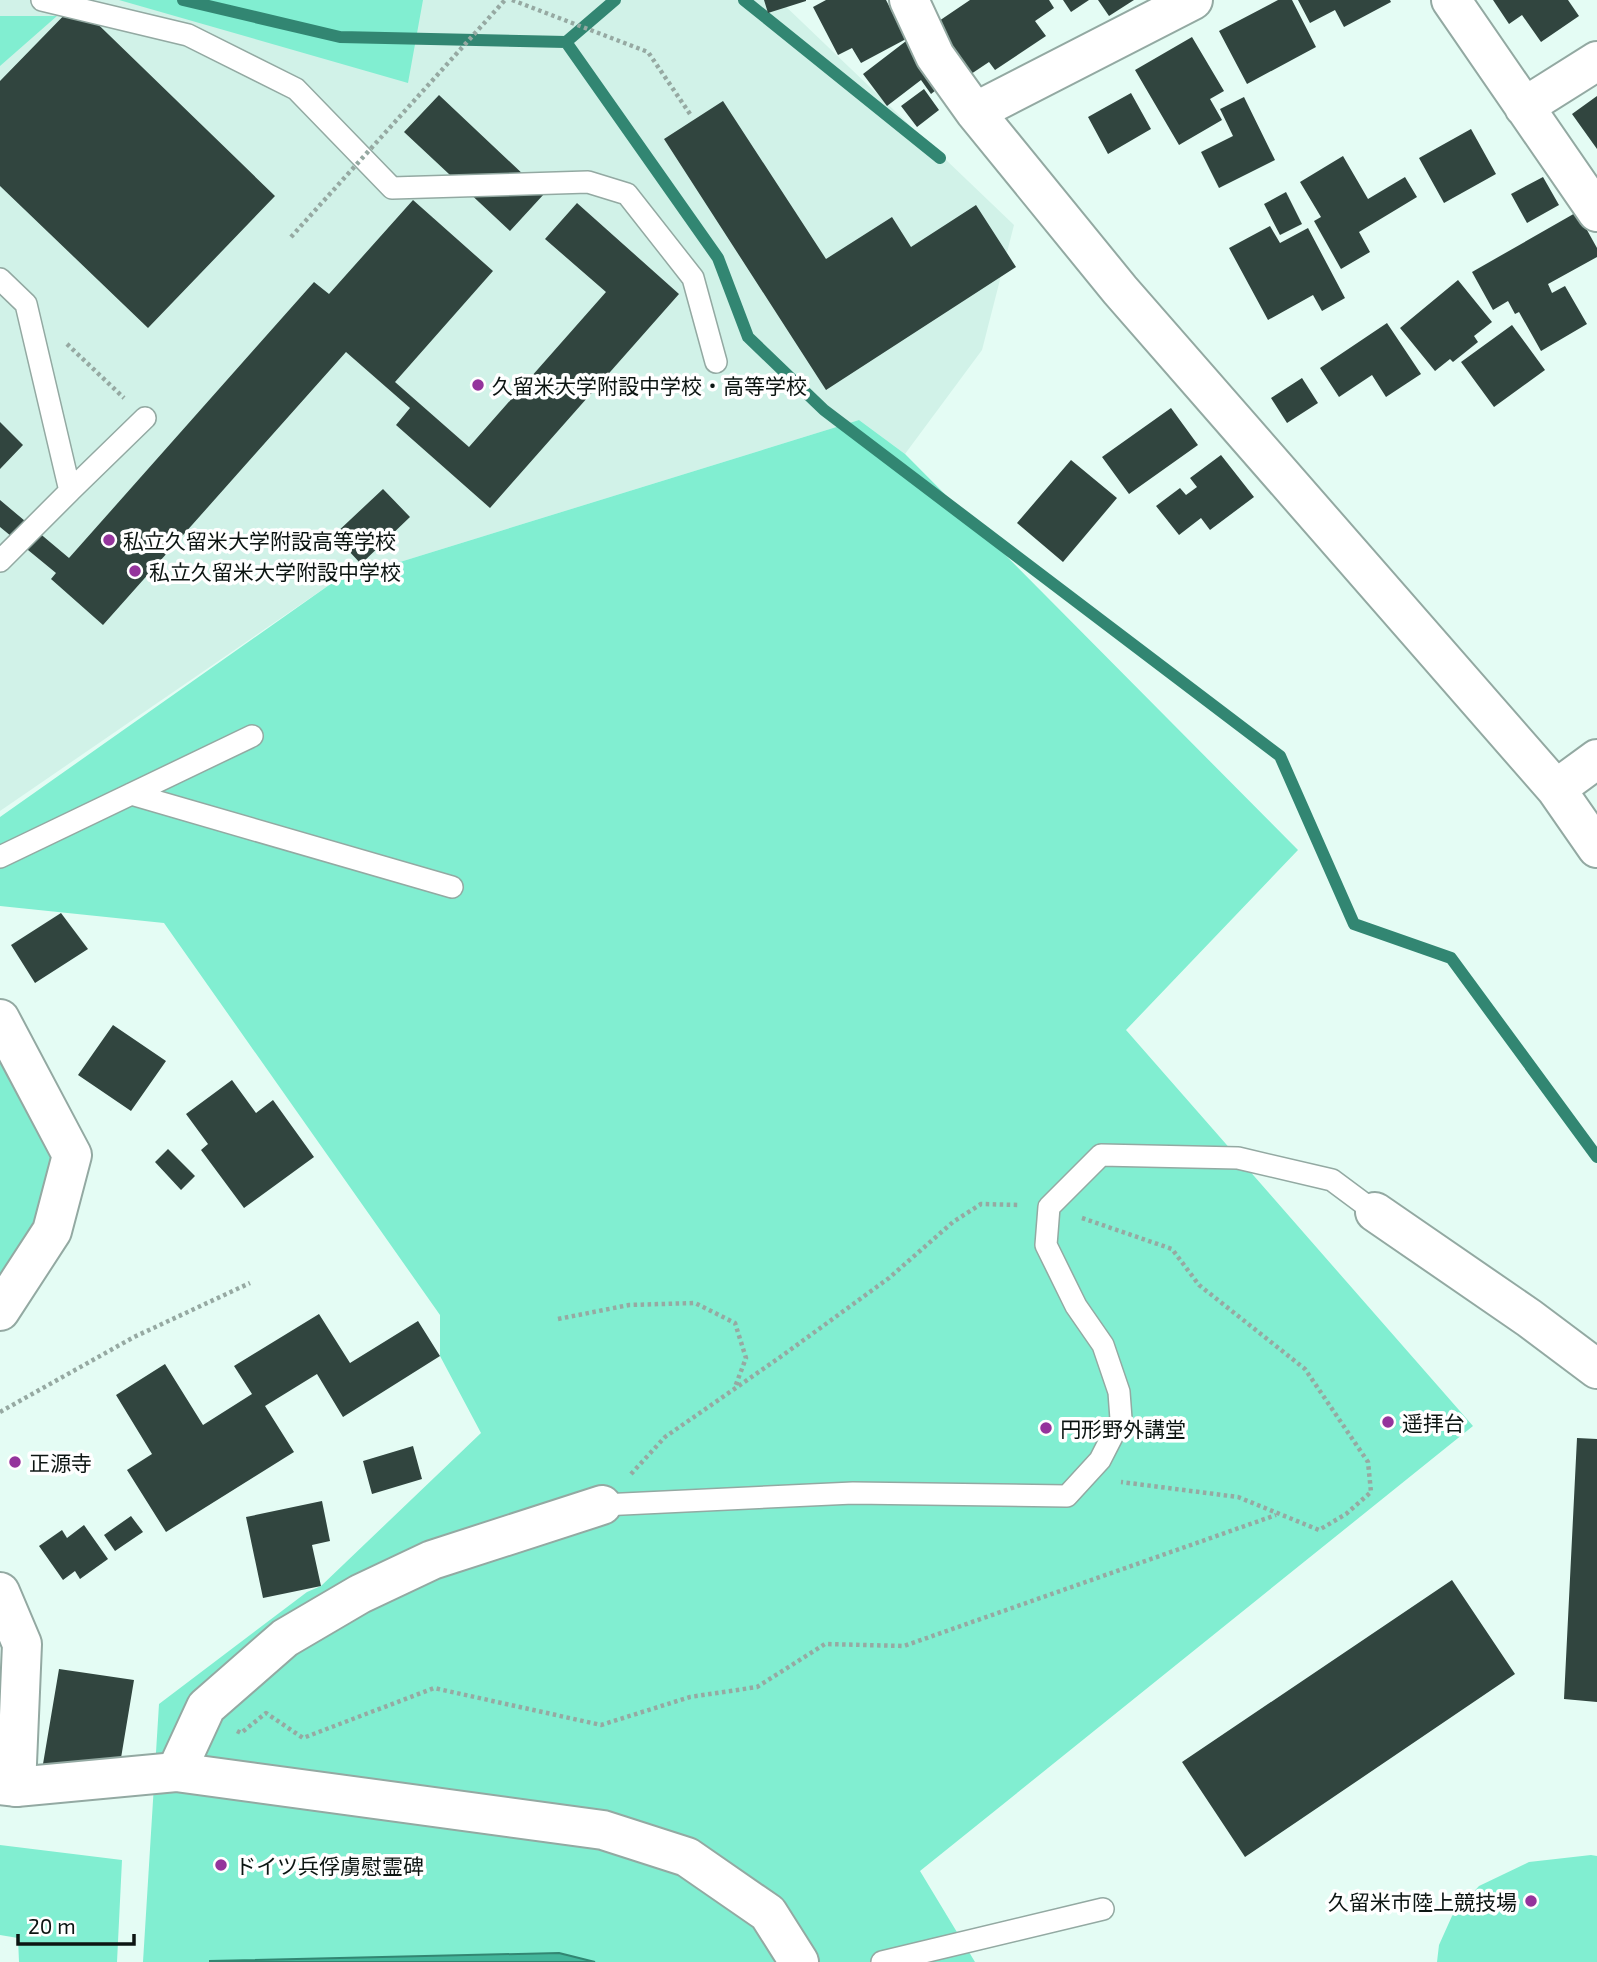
<svg xmlns="http://www.w3.org/2000/svg" width="1597" height="1962" font-family="'Exo 2','Noto Sans JP',sans-serif">
<style>
.built{fill:#d1f2e8}
.green{fill:#81eed1}
.water{fill:#43b69b;stroke:#328672;stroke-width:2}
.lines{fill:none;stroke-linecap:round;stroke-linejoin:round}
.stream{stroke:#328672;stroke-width:12}
.building{fill:#31453f}
.service-casing{stroke:#93a9a2;stroke-width:24}
.minor-casing{stroke:#93a9a2;stroke-width:42}
.tertiary-casing{stroke:#93a9a2;stroke-width:42}
.path{stroke:#96a9a2;stroke-width:4.5;stroke-dasharray:3.5 3.5;stroke-linecap:butt}
.service{stroke:#fff;stroke-width:21}
.minor{stroke:#fff;stroke-width:38}
.tertiary{stroke:#fff;stroke-width:38}
.path-bridge{stroke:#96a9a2;stroke-width:4.5;stroke-dasharray:3.5 3.5;stroke-linecap:butt}
.poi-dot{fill:#94349c;stroke:#fff;stroke-width:2.5}
.labels{text-anchor:middle;dominant-baseline:central;stroke-width:7;stroke-linejoin:round;paint-order:stroke}
.poi-label{font-size:21px;fill:#0c1512;stroke:#fff;text-anchor:start}
</style>
<rect width="100%" height="100%" fill="#e4fcf4"/>
<path class="built" d="M0 0H779L1014 225 982 350 905 454 859 420 332 583 0 811Z"/>
<path class="green" d="M119 0H423L408 83Z
M0 16H57L0 66Z
M859 420 905 454 1298 850 1126 1030 1473 1426 920 1871 975 1962H143L159 1704 307 1592 321 1586 481 1433 440 1356V1315L164 923 0 906V817L332 583Z
M0 1024 72 1155 0 1311Z
M0 1845 122 1860 117 1962H19L18 1938 0 1935Z
M1591 1855 1597 1856V1962H1437L1439 1945 1452 1916 1479 1886 1529 1862Z"/>
<path class="water" d="M559 1953 595 1962H210V1961Z"/>
<g class="lines">
<path class="stream" d="M183 0 340 37 566 42 718 258 748 337 824 410 1280 756 1354 924 1451 958 1597 1157
M744 0 940 158
M566 42 615 0"/>
</g>
<path class="building" d="M764 0H806V1L768 13Z
M826 0H886L906 39 861 63 852 48 838 55 813 7Z
M970 0H1049L1054 8 1035 21 1046 36 995 70 989 62 971 74 936 23Z
M1063 0H1089L1071 12Z
M1098 0H1134L1109 16Z
M1278 0H1292L1316 47 1247 84 1219 31Z
M1298 0H1390L1391 2 1344 27 1335 10 1310 23Z
M1493 0H1568L1579 16 1541 42 1522 15 1509 24Z
M76 3 275 196 148 328 0 186V81Z
M1192 37 1224 91 1210 99 1222 120 1179 145 1135 70Z
M910 38 945 83 931 94 921 80 887 106 863 74Z
M924 89 939 110 917 127 901 106Z
M1131 93 1151 129 1108 154 1088 117Z
M439 95 544 194 510 231 404 132Z
M1597 96V149L1572 114Z
M1244 97 1275 160 1219 188 1201 152 1233 136 1220 109Z
M723 101 826 259 892 217 911 247 976 205 1016 267 826 390 664 139Z
M1471 129 1496 174 1444 203 1419 158Z
M1343 156 1368 199 1405 177 1417 197 1359 232 1370 252 1341 269 1314 221 1321 217 1300 182Z
M1543 177 1559 205 1527 223 1511 194Z
M1286 192 1302 224 1280 235 1264 204Z
M413 200 493 271 395 382 469 447 606 292 545 239 577 203 679 294 490 508 396 425 410 408 346 352 103 625 51 579 56 573 0 527V500L69 558 314 282 329 294Z
M1577 212 1597 248V257L1548 284 1552 293 1565 286 1587 324 1541 351 1519 312 1515 314 1508 301 1493 310 1472 272Z
M1270 226 1280 243 1308 228 1345 298 1322 311 1313 295 1268 320 1229 248Z
M1458 280 1492 322 1474 336 1478 342 1453 362 1450 359 1435 371 1400 328Z
M1387 323 1421 374 1386 397 1372 375 1339 397 1320 368Z
M1512 325 1545 370 1494 407 1461 362Z
M1302 378 1318 403 1287 423 1271 398Z
M1171 408 1198 445 1129 494 1102 457Z
M0 422 23 445 0 469Z
M1221 455 1254 497 1210 530 1201 518 1179 535 1156 506 1180 488 1186 495 1197 487 1190 478Z
M1071 460 1117 498 1063 562 1017 523Z
M383 489 410 517 361 564 334 535Z
M61 913 88 949 35 983 11 945Z
M113 1025 166 1061 131 1111 78 1075Z
M232 1080 256 1113 273 1100 314 1157 244 1208 201 1150 208 1144 186 1114Z
M168 1149 195 1176 181 1190 155 1162Z
M319 1314 350 1363 418 1321 440 1356 343 1417 317 1374 265 1406 294 1452 166 1532 127 1470 152 1454 116 1395 165 1364 203 1425 252 1394 234 1366Z
M1577 1438 1597 1439V1702L1564 1699Z
M413 1446 422 1479 372 1494 363 1461Z
M322 1501 330 1541 312 1545 321 1586 263 1598 246 1517Z
M131 1516 143 1532 115 1551 104 1535Z
M84 1525 108 1559 80 1579 75 1571 63 1580 39 1546 62 1530 67 1538Z
M1452 1580 1515 1674 1245 1857 1182 1762Z
M59 1669 134 1680 118 1776 43 1764Z"/>
<g class="lines">
<defs>
<path id="service" d="M42 0 188 35 296 89 392 188 588 182 627 194 693 278 716 362
M0 279 26 304 70 491 0 561
M70 491 145 418
M131 794 452 887
M0 857 252 736
M602 1505 853 1493 1067 1496 1100 1460 1121 1419 1119 1392 1103 1345 1076 1306 1046 1245 1049 1207 1101 1155 1238 1158 1332 1180 1375 1212
M882 1962 1103 1909"/>
<path id="minor" d="M909 0 935 56 975 112 1120 290 1556 789 1597 848
M1451 0 1597 212
M1524 107 1597 61
M975 112 1193 0
M1556 789 1597 759
M0 1019 72 1155 52 1231 0 1311
M1375 1212 1529 1318 1597 1369
M0 1592 22 1644 16 1787
M176 1772 206 1707 285 1638 360 1594 432 1560 602 1505"/>
<path id="tertiary" d="M0 1785 16 1787 176 1772 603 1830 687 1857 768 1913 799 1962"/>
</defs>
<use href="#service" class="service-casing"/>
<use href="#minor" class="minor-casing"/>
<use href="#tertiary" class="tertiary-casing"/>
<path class="path" d="M512 0 648 52 690 114
M67 344 124 398
M1082 1218 1172 1249 1199 1285 1305 1369 1368 1462 1371 1492 1346 1514 1319 1530 1238 1497 1121 1482
M558 1319 629 1305 695 1303 735 1323 746 1358 735 1387
M0 1412 134 1337 250 1283
M631 1474 665 1437 779 1358 889 1278 953 1222 981 1204 1019 1205
M237 1731 241 1733 266 1713 303 1738 434 1688 601 1725 690 1697 757 1687 825 1644 904 1646 1276 1515"/>
<use href="#service" class="service"/>
<use href="#minor" class="minor"/>
<use href="#tertiary" class="tertiary"/>
<path class="path-bridge" d="M291 237 505 0"/>
</g>
<g class="poi-dot">
<circle cx="478" cy="385" r="7"/>
<circle cx="109" cy="540" r="7"/>
<circle cx="135" cy="571" r="7"/>
<circle cx="1388" cy="1422" r="7"/>
<circle cx="1046" cy="1428" r="7"/>
<circle cx="15" cy="1462" r="7"/>
<circle cx="221" cy="1865" r="7"/>
<circle cx="1531" cy="1901" r="7"/>
</g>
<g class="labels">
<g class="poi-label">
<text x="492" y="385">久留米大学附設中学校・高等学校</text>
<text x="123" y="540">私立久留米大学附設高等学校</text>
<text x="149" y="571">私立久留米大学附設中学校</text>
<text x="1402" y="1422">遥拝台</text>
<text x="1060" y="1428">円形野外講堂</text>
<text x="29" y="1462">正源寺</text>
<text x="235" y="1865">ドイツ兵俘虜慰霊碑</text>
<text x="1517" y="1901" text-anchor="end">久留米市陸上競技場</text>
</g>
</g>
<path d="M18 1934v10h116v-10" fill="none" stroke="#0c1512" stroke-width="3.5"/>
<text x="28" y="1934" font-size="21" fill="#0c1512" stroke="#ffffff" stroke-width="5" paint-order="stroke">20 m</text>
</svg>
